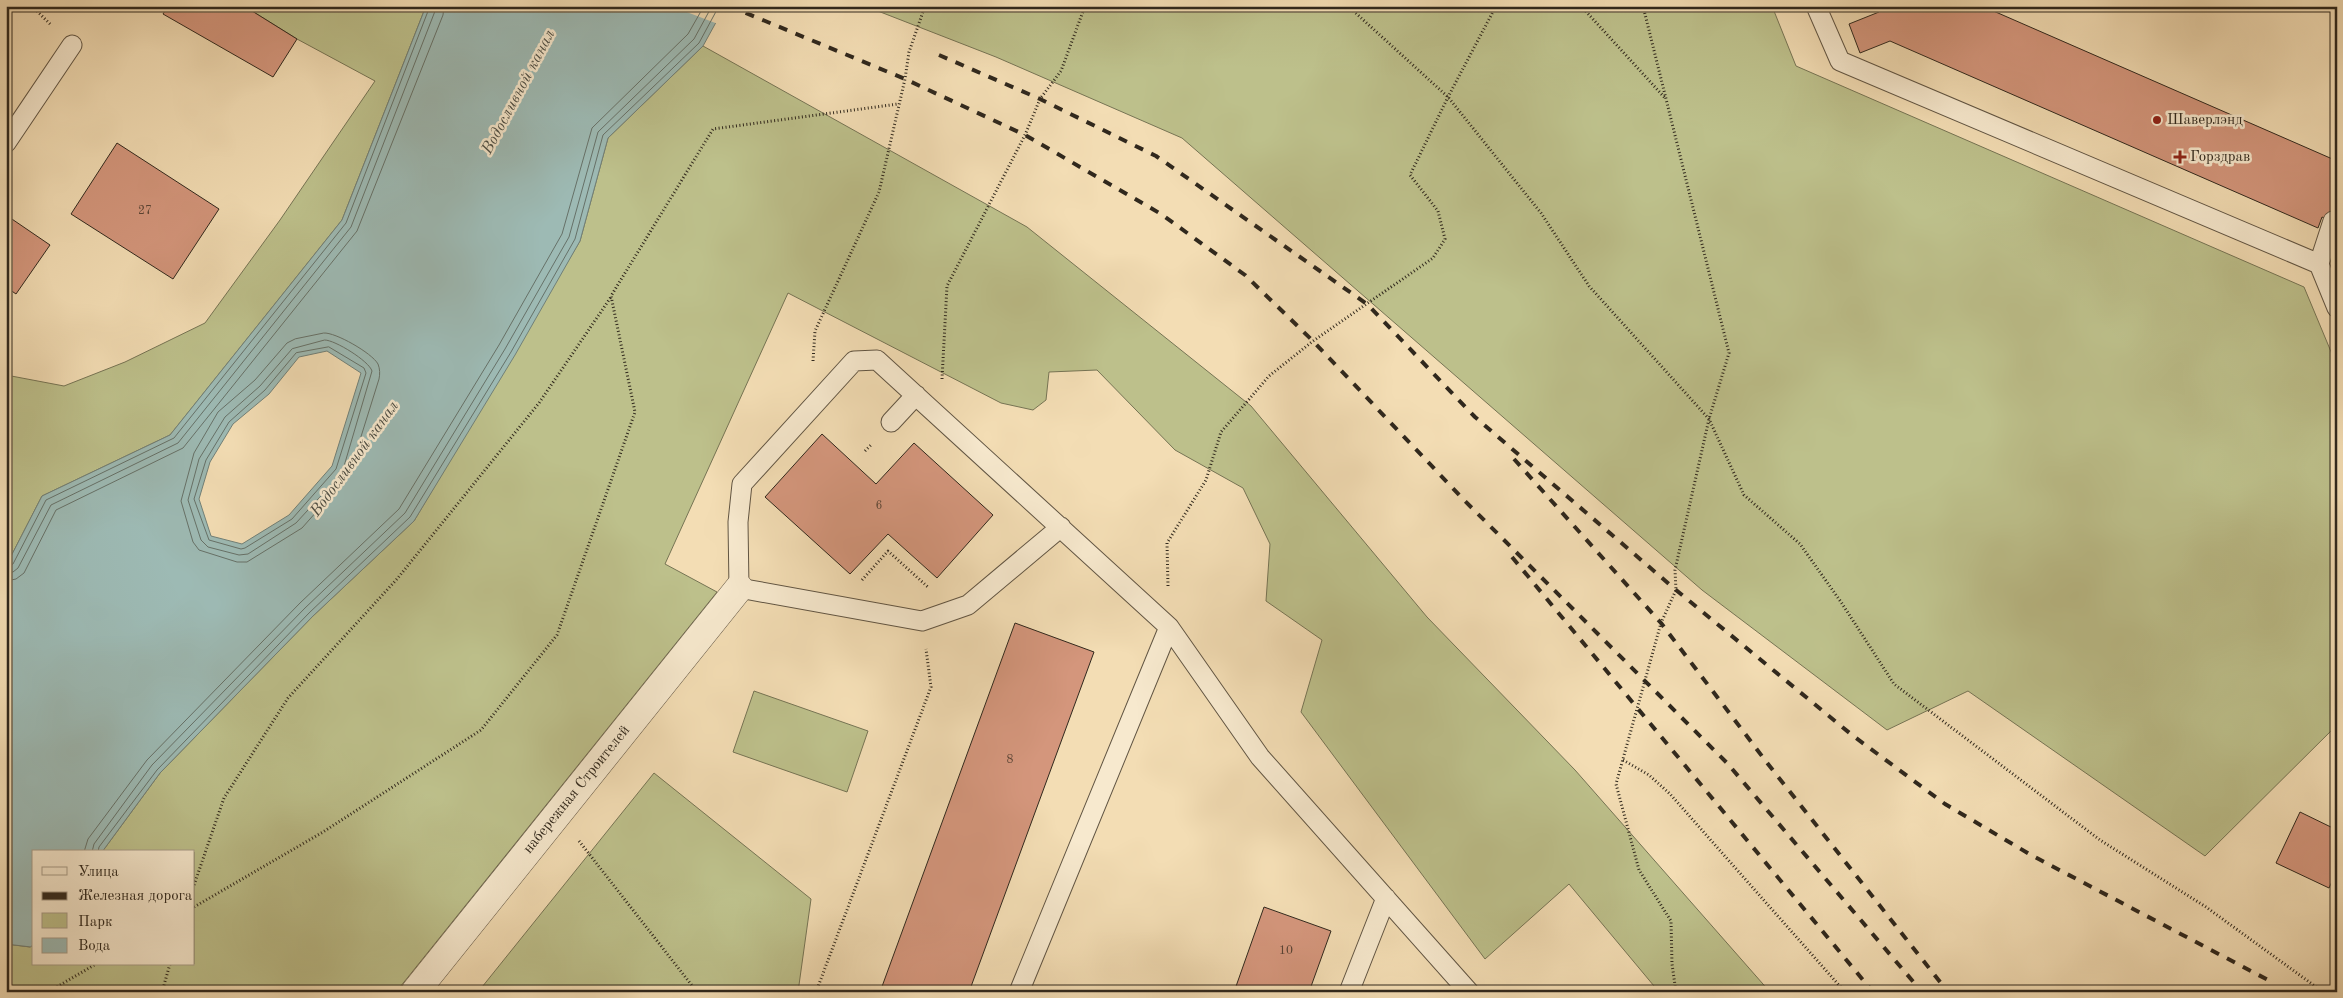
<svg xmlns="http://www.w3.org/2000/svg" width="2343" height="998" font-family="'Old Standard TT',serif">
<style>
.green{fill:#bdc08b;stroke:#767454}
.water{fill:#9dbab4;stroke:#718078;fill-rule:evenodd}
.pier{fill:#f3ddb4}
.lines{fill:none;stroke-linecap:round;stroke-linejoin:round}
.shore{stroke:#667168;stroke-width:1}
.building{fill:#d4967c;stroke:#30281d}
.lane-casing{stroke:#615543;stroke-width:21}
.street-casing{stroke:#615543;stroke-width:29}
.path{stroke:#30281d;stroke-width:3;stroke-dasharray:1 2.5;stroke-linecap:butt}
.lane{stroke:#f7e9ce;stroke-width:19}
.street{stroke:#f7e9ce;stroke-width:28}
.rail{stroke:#30281d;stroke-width:4;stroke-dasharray:9 9;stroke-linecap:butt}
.poi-dot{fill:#8f2418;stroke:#f7e9ce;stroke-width:2}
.labels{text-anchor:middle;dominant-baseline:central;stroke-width:5;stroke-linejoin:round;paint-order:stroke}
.number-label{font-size:12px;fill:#594435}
.poi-label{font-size:15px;fill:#30281d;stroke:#f7e9ce;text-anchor:start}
.street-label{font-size:15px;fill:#30281d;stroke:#f7e9ce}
.water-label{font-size:16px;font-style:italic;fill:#4b4c43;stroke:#f7e9ce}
</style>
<rect width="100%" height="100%" fill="#f3ddb4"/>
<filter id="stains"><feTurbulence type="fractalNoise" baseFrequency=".004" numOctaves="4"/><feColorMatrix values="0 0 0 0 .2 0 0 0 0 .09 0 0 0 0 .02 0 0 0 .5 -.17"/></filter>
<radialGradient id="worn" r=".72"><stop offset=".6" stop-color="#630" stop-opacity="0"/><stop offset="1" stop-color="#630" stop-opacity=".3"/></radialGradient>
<path class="green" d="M244 6H426L342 220 170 435 42 496 6 566V375L64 386 125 362 205 323 280 220 375 81 297 39Z
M865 6H1772L1796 66 2304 287 2337 366V725L2205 856 1968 691 1887 730 1702 590 1182 138 996 57Z
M703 46 1027 227 1251 406 1427 617 1575 770 1770 992H1659L1569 884 1485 959 1301 712 1322 640 1266 601 1270 544 1243 488 1175 450 1097 370 1049 372 1046 400 1033 410 1001 403 788 293 665 564 717 592 396 992H6V944L30 947 34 943V964H194V852H102L160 773 313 616 414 521 580 241 608 138Z
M754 691 868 731 847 792 733 752Z
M654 773 811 899 798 992H478Z"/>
<path class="water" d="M426 6H725L703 46 608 138 580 241 515 355 414 521 313 616 160 773 102 852H34V943L31 947 6 944V566L42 496 170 435 342 220ZM327 351 361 373 332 466 289 515 242 544 211 536 199 499 210 462 233 424 269 394 299 357Z"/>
<path class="pier" d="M671 6H728L718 24Z"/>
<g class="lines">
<path class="shore" d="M324 333C335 332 372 353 378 364 380 369 380 374 379 379L349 475 302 528 247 562H237L199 550 193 542 181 501 194 453 218 412 255 380 287 343 295 339Z
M325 340C335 340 369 361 372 371L342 473 296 523 248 554 239 555 208 547 201 540 188 500 199 459 225 417 260 386 292 349Z
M329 347 364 368 366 373 336 469 292 519 245 548 241 549 209 540 194 499 206 460 229 422 265 390 296 353Z
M6 567 13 564 46 500 174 438 346 223 430 6
M6 573 13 572 18 568 51 505 178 443 351 227 437 6
M6 581 16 579 24 573 56 510 183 448 357 231 443 15 444 6
M84 852 88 839 147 760 300 603 399 509 499 345 562 234 592 128 688 34 704 6
M92 852 94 844 152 765 305 608 405 513 505 349 569 237 598 132 694 39 712 6
M98 852 99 847 157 770 309 613 410 517 511 352 575 239 603 135 699 43 719 6"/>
</g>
<path class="building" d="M168 6H244L297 39 273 77 163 14Z
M1877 6H1982L2337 161V223L2322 217 2318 228 1890 41 1860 53 1849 24 1879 12Z
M117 143 219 209 173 279 71 214Z
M6 215 50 245 16 294 6 287Z
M822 434 876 484 914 443 993 515 937 578 888 534 850 574 765 497Z
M1015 623 1094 652 969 992H880Z
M2300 812 2337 830V871L2329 888 2276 863Z
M1264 907 1331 931 1309 992H1234Z"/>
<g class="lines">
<defs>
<path id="lane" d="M1816 6 1840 61 2319 264 2333 221
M6 143 72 45
M2319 264 2337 308
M891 422 916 395
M1061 527 968 605 922 621 739 588 738 522 742 484 854 361 877 360 1169 627 1260 757 1469 992
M1019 992 1169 627
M1349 992 1386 898"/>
<path id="street" d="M415 992 739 588"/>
</defs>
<use href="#lane" class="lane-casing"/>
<use href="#street" class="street-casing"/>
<path class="path" d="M32 6 51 25
M1348 6 1448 97 1541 213 1589 286 1709 419 1744 495 1800 544 1841 602 1894 684 2100 840 2206 907 2323 992
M1581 6 1665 98
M1643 6 1729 353 1709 419 1675 570 1676 590 1661 623 1616 784 1639 870 1671 921 1672 964 1676 992
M813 361 815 331 879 192 905 79 909 52 925 6
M942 379 947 286 1025 135 1040 99 1061 71 1085 6
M865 451 872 444
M862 580 888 551 929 588
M1168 586 1167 543 1206 480 1221 432 1269 376 1313 341 1433 258 1445 239 1438 211 1410 175 1448 97 1496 6
M1623 760 1649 775 1670 794 1845 992
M579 841 697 992
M194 885 224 798 288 698 397 579 539 403 611 297
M194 907 323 832 481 730 557 635 635 412 611 296 713 129 898 104
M48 992 96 964
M162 992 170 964
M816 992 931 687 926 649"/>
<use href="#lane" class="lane"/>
<use href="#street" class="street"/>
<path class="rail" d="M729 6 905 79 1025 135 1161 214 1245 275 1313 341 1465 501 1727 763 1922 992
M939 55 1040 99 1156 156 1367 304 1475 417 1676 590 1852 735 1945 804 2031 855 2268 980
M1514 459 1661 623 1768 764 1948 992
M1512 557 1873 992"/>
</g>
<g class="poi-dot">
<circle cx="2157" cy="120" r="5"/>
<path d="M2177.5 149.5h5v5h5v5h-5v5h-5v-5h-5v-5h5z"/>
</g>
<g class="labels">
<g class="number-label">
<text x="145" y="211">27</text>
<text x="879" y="506">6</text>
<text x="1010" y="760">8</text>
<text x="1286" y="951">10</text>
</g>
<g class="poi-label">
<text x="2167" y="120">Шаверлэнд</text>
<text x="2190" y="157">Горздрав</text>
</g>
<g class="street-label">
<text transform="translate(577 790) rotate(-51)">набережная Строителей</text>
</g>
<g class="water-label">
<text transform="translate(519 92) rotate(-62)">Водосливной канал</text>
<text transform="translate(355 459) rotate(-54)">Водосливной канал</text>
</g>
</g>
<rect width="2343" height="998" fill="none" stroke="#f3ddb4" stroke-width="25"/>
<rect x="8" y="8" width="2328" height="983" fill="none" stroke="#30281d" stroke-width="2.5"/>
<rect x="12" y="12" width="2318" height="973" fill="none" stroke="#30281d"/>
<rect x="32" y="850" width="162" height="115" fill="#f7e9ce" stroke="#a79c87"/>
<rect x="42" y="867" width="25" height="8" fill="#f7e9ce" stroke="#a79c87"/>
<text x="78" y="876" font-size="15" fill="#30281d">Улица</text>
<rect x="42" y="892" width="25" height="8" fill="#30281d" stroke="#a79c87"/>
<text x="78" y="900" font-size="15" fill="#30281d">Железная дорога</text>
<rect x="42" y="913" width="25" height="15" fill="#bdc08b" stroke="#a79c87"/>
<text x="78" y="926" font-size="15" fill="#30281d">Парк</text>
<rect x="42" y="938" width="25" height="15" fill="#9dbab4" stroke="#a79c87"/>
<text x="78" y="950" font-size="15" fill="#30281d">Вода</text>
<rect width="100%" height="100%" filter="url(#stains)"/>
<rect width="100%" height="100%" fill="url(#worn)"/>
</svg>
